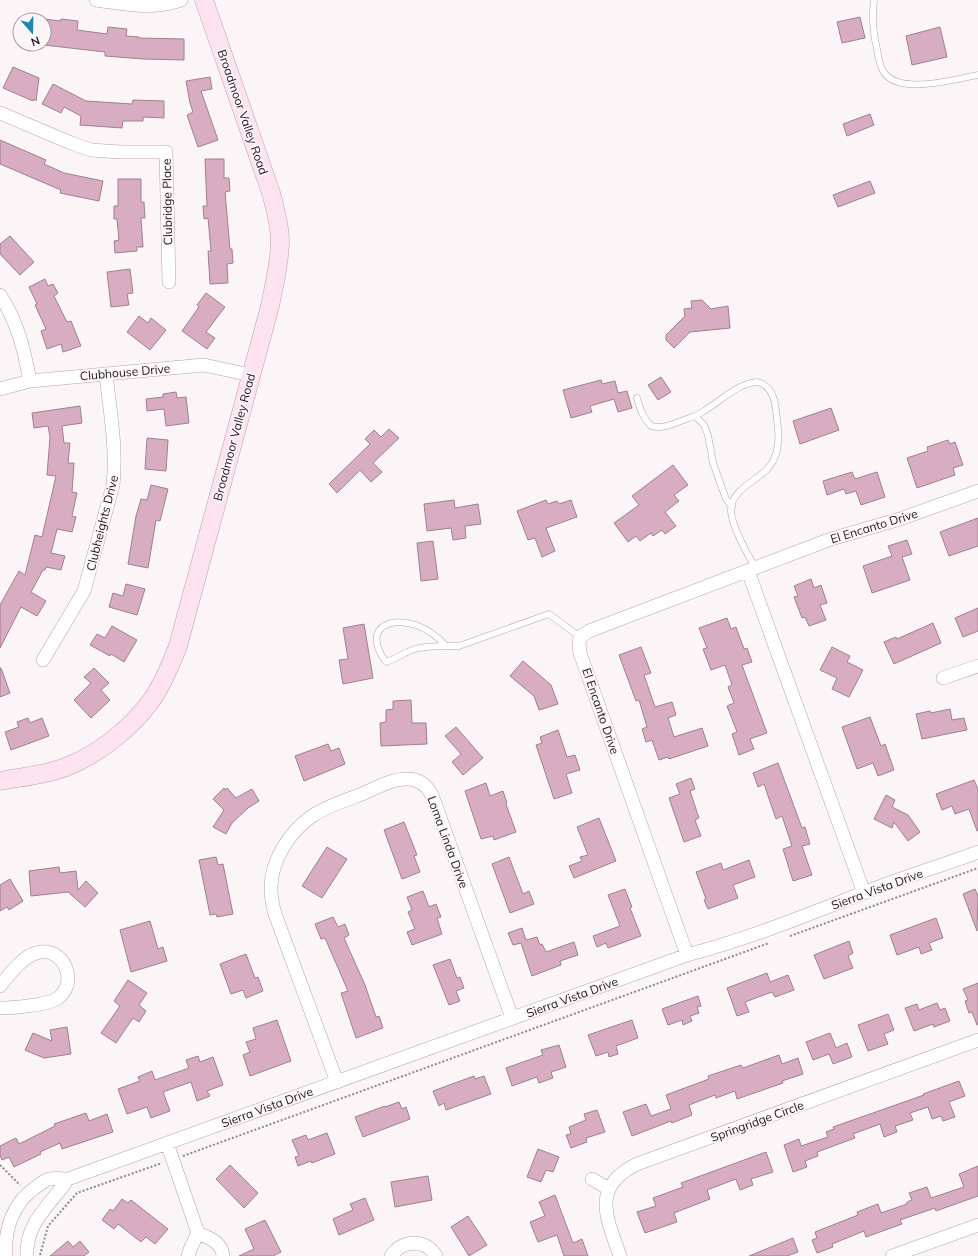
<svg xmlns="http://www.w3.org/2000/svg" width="978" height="1256" font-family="Mulish,sans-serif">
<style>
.building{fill:#d8adc1;stroke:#9f808e}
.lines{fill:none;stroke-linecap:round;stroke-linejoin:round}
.lane-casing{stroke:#bd9eac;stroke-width:7}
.street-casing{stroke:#bd9eac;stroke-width:14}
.secondary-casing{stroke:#bd9eac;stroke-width:19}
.path{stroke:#90868b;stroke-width:2;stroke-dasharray:2 2;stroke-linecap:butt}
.lane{stroke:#fff;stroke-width:6}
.street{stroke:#fff;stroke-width:13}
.secondary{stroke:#fde2ef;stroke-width:18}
.labels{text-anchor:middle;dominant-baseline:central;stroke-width:3.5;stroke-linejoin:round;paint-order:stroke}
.street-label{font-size:12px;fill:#23171d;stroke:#fcf5f8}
</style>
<rect width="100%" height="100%" fill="#fcf5f8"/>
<path class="building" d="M860 17 865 38 842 43 837 22Z
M44 19 61 21V19L78 21 77 30 107 34 108 27 127 29 126 36 139 37V38L184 39V60L143 59 105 56V52L44 45Z
M940 27 947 57 912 65 906 36Z
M13 67 39 78 36 101 34 99 33 101 3 88Z
M210 77 212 89 201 91 218 140 198 147 187 115 193 112 190 103 186 81Z
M53 84 86 101 132 104 133 100 164 101V118L143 117V121H123L122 128 80 125 81 116 64 107 61 113 42 104Z
M870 114 874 125 847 136 843 124Z
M0 140 46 160 44 164 64 173 103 181 99 201 60 193 61 190 0 164Z
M205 159H224V178H229L230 191 225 192 230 249H232L233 263 227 264 228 283 210 284 208 251H211L208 218 204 219 203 206H207Z
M118 179H141V202H144L145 218H141L143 247H137V251L115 253 114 241 119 240 117 219H114V206H118Z
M870 181 875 193 838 207 833 195Z
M10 236 34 262 20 275 0 254V244Z
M130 269 133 293 127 294 129 305 111 307 107 272Z
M45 279 48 286 53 284 58 293 54 296 67 322 71 321 81 346 63 352 61 344 47 349 41 331 46 329 35 305 37 304 29 287Z
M206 293 225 307 206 332 215 338 207 349 182 331 199 307 197 305Z
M702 300 711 309 728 306 730 328 690 332 674 348 666 340V335L685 316 684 309 692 308 691 301Z
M139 316 148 323 151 318 166 330 150 350 127 332Z
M661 377 671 392 658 400 648 385Z
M601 380 602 384 615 381 618 393 627 391 632 408 618 412 614 399 590 406 592 412 571 418 563 390Z
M176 392 177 398 186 397 189 423 166 426 164 409 147 411 146 399 163 397V394Z
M80 406 82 423 62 426 64 443H70L68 463H74L72 492 77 493 72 516 76 517 72 532 57 529 51 553 65 556 61 570 46 567 45 570H43L31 592 46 601 37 616 21 607 0 648V605L19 571 25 575 35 535 42 537 56 476 47 475 50 437 48 426 34 428 32 413Z
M831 408 839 430 800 444 793 421Z
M389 429 399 438 373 463 382 472 371 482 360 470 337 493 329 484 370 444 365 439 374 430 381 437Z
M147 438 168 440 166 471 145 469Z
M948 440 950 444 955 442 963 465 953 468 955 475 917 488 907 458 928 451 927 447Z
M673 465 688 485 674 495 679 501 665 512 676 526 665 534 662 530 653 536 651 533 640 541 636 536 628 542 614 523 639 505 632 496Z
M852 472 855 479 877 472 885 497 861 505 856 491 846 494 844 489 827 495 823 481Z
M151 485 168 489 160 521 156 520 148 568 128 564 136 516 141 499 147 500Z
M454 500 455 508 478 504 481 524 465 526 466 538 453 540 451 528 427 531 424 504Z
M546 500 548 504 557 501 559 504 571 500 577 517 546 528 555 551 542 557 535 538 528 540 517 511Z
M978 518V546L949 556 940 532Z
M907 540 912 554 902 557 910 580 872 593 863 566 892 556 888 546Z
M433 541 438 579 421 581 417 543Z
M811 579 814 588 821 585 827 603 820 605 826 620 809 626 805 617 802 618 794 597 798 596 794 586Z
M126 584 145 589 137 615 109 607 113 593 123 596Z
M978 608V631L963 637 955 618Z
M727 618 731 629 736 627 744 649 747 648 752 662 742 665 767 733 750 739 754 749 739 755 732 734 737 732 727 706 734 703 728 687 732 685 725 665 711 670 703 649 707 648 699 628Z
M933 623 941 643 894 664 884 642 896 637 897 639Z
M364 624 373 678 343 684 339 660 348 659 343 628Z
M112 626 137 640 124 662 111 654 110 656 90 645 97 634 105 638Z
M641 647 651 673 644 675 655 707 672 702 676 715 668 718 674 737 702 728 708 746 669 759 668 757 659 760 652 740 646 742 642 729 647 727 639 700 636 701 619 655Z
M832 647 850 656 847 662 863 670 849 697 832 689 837 678 820 670Z
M523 661 551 685 558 704 539 710 534 696 510 676Z
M0 668H1L10 693 0 697Z
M94 668 109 683 101 690 110 700 91 718 74 700 91 683 84 677Z
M411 700 412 723H426L427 744 381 746 380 723 386 722V710L393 709V701Z
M950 709 952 720 964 718 967 730 922 739 916 714 930 711 931 713Z
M870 717 881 746 885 744 894 770 878 776 873 763 857 769 842 727Z
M28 718 30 723 42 718 49 736 11 750 5 732 19 727 17 722Z
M456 727 483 758 463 775 452 762 461 754 445 736Z
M558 730 567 757 575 755 580 770 566 774 572 793 554 799 536 745 542 743 540 737Z
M328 744 331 751 339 748 345 764 304 781 295 756Z
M778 763 802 828 805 827 810 844 802 846 812 875 793 881 783 849 792 846 782 816 776 819 764 784 758 787 753 773Z
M691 778 695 789 690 791 699 818 695 820 701 836 684 842 669 798 680 794 676 784Z
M974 780 978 789V831H977L969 809 955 814 952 806 942 810 936 794Z
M486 783 490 796 503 791 507 803 506 804 516 832 494 840 493 836 481 839 465 791Z
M224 788 225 790 227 788 236 798 252 789 259 801 248 808 232 823 226 834 213 827 224 810 213 799Z
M886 795 895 800 892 807 908 815 920 832 908 841 894 822 892 828 874 819Z
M599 818 616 861 574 878 569 866 582 861 580 857 588 855 577 827Z
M404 822 417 855 414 856 420 872 402 879 384 830Z
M327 847 347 859 322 898 302 886Z
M216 857 218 865 223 864 233 914 217 917 216 914 210 915 199 860Z
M509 857 523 894 529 891 534 904 510 913 492 864Z
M749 860 755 877 733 885 738 898 708 909 704 900 706 899 696 872 721 863 723 870Z
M59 867 60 873 76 871 78 890 86 881 98 893 85 907 68 892 31 896 29 871Z
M10 879 23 901 9 910 7 907 0 911V885Z
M625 889 632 907 630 908 641 936 608 948 606 943 597 947 593 936 620 926 608 895Z
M975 889 978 896 977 931 963 894Z
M423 891 429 907 436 904 441 917 437 918 442 934 412 945 407 932 415 929 408 912 412 910 407 897Z
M333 917 338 927 345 924 349 935 344 938 365 985 376 1017 379 1016 383 1028 356 1038 341 993 348 991 325 938 321 939 315 924Z
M936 918 943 938 929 943 932 950 921 954 919 947 897 955 890 935Z
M150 921 158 949 163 947 167 961 131 972 120 930Z
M522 928 526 940 537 937 540 945 542 944 546 952 574 942 578 955 560 961 561 965 532 976 521 943 513 945 508 933Z
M849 941 853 953 848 956 853 968 824 979 814 955Z
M246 954 255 978 258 977 263 991 246 998 243 990 231 994 220 964Z
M450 959 457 978 460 977 464 988 456 991 460 1001 449 1005 433 965Z
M767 973 770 982 788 975 794 990 775 997 772 992 745 1002 749 1012 737 1016 727 988Z
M128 980 147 993 139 1005 146 1011 139 1022 133 1018 116 1043 101 1033 120 1006 114 1001Z
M978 983V1025H977L972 1012 969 1013 965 1001 968 1000 963 989Z
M698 996 701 1006 697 1007 699 1013 690 1016 692 1021 683 1025 682 1020 668 1025 662 1009Z
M937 1003 940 1010 945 1008 950 1021 934 1027 933 1024 914 1031 905 1008 917 1004 919 1010Z
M888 1014 894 1030 884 1034 888 1044 868 1051 858 1025Z
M277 1020 291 1061 250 1076 243 1055 250 1052 246 1042 256 1039 253 1028Z
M632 1020 638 1038 616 1046 618 1054 609 1057 608 1052 596 1056 588 1035Z
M67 1027 71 1054 44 1058 25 1050 33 1033 52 1041 50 1030Z
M830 1033 836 1048 847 1043 852 1057 833 1064 829 1054 813 1060 806 1042Z
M559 1045 566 1067 551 1072 553 1078 539 1083 537 1077 512 1086 506 1068 543 1055 541 1050Z
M779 1055 782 1064 798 1058 803 1074 782 1081 783 1083 737 1099 735 1091 716 1098 715 1095 689 1105 692 1115 672 1123 671 1121 632 1136 623 1112 646 1104 651 1116 671 1109 666 1095 709 1079 708 1076 741 1065 743 1068Z
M198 1056 200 1062 213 1057 223 1085 207 1091 210 1096 197 1101 191 1082 163 1092 170 1111 151 1118 147 1107 127 1114 118 1089 140 1081 138 1077 152 1071 155 1080 189 1068 186 1060Z
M474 1076 475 1079 484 1076 491 1094 446 1110 444 1103 439 1106 433 1091Z
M959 1081 965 1096 949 1102 955 1117 943 1121 941 1116 932 1119 928 1107 910 1113 913 1120 895 1126 897 1132 884 1137 880 1124 853 1134 855 1138 817 1152 818 1156 805 1161 807 1167 793 1172 784 1145 799 1139 801 1146 828 1137 826 1132 834 1129 833 1127 924 1095 923 1094Z
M399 1102 402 1109 406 1107 410 1119 363 1137 355 1117 385 1106V1107Z
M597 1110 605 1132 586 1138 587 1142 571 1148 566 1135 571 1134 569 1127 586 1120 584 1114Z
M86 1113 89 1121 107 1114 113 1132 62 1149 60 1143 40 1152 41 1154 14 1167 9 1157 2 1160 0 1155V1146L16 1138 19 1144 55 1126 54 1124Z
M327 1133 335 1154 312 1163 311 1161 298 1166 295 1157 299 1156 292 1140 306 1135 308 1140Z
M538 1149 559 1157 553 1172 546 1170 541 1182 527 1177Z
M766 1152 773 1172 751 1179 753 1185 740 1190 736 1179 707 1190 710 1199 674 1213 677 1222 645 1233 637 1212 656 1206 653 1198 683 1187 681 1183Z
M230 1165 258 1193 244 1208 216 1179Z
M978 1166V1196L936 1211 935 1208 900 1220 902 1224 866 1237 864 1231 832 1244 833 1247 817 1253 812 1240 817 1238 815 1232 858 1215 857 1212 878 1204 881 1213 907 1204V1202L912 1200 909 1193 927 1187 931 1198 964 1187 959 1174Z
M428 1176 432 1200 395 1207 391 1182Z
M555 1195 573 1243 582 1239 588 1256H564L557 1235 538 1242 530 1222 545 1216 539 1202Z
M365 1198 374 1220 339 1235 333 1219 353 1210 350 1204Z
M122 1199 128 1203 131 1200 168 1229 155 1244 146 1237 141 1242 118 1224 114 1229 102 1220 110 1209 113 1211Z
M468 1216 487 1245 469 1256 451 1227Z
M265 1220 281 1252 273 1256H239L254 1249 245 1229Z
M793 1238 798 1252 787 1256H749Z
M68 1241 73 1247 80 1241 89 1252 84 1256H50Z"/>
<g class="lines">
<defs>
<path id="lane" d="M874 0C872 16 873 33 877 49 878 57 880 69 886 75 904 94 955 79 978 75
M637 398C640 409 643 418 651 426 662 429 671 425 681 421 689 418 697 416 704 411 721 401 737 383 758 382 771 386 775 398 776 411 778 427 781 444 774 459 766 479 732 486 731 509 730 523 748 556 756 568
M695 416 704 425 708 435 713 463 726 499 732 506
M446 646C438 637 427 629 416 625 383 615 364 633 386 662 396 659 405 652 415 649 429 645 444 646 459 646L549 614 580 637"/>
<path id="street" d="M96 0C126 4 151 10 181 0
M0 113 71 143 91 150 121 152H166L169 282
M0 295C18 323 24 349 30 381
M0 389 30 381 204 365 250 375
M748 571 864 893
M43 660 84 591 113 485C117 449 110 411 106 375
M943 678 978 666
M687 955 580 653 579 644 580 637 589 631 831 539 900 519 978 491
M0 986C10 974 21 958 36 953 64 944 81 985 55 1000 44 1005 13 1008 0 1008
M337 1082 275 914C273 906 271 899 271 890 270 862 289 832 312 816 327 806 346 800 362 794 376 788 393 778 408 779 419 779 427 786 432 795L512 1018
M167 1143 198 1233 191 1247 188 1256
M592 1179 609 1189
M198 1233C209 1238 222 1242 223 1256
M6 1256C4 1229 13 1203 36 1187 40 1184 45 1180 49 1179 55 1178 63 1179 68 1179L687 955C747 939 805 916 863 893 901 878 940 866 978 852
M27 1256C25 1223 51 1204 68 1179
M391 1256C402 1240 425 1238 436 1256
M620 1256C607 1218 590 1187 637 1164L978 1040
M892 1256 978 1225"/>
<path id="secondary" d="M0 781C21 777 45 775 66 767 99 754 130 729 151 701 163 684 171 664 178 646L270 306C274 285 280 263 280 241 280 225 275 208 271 193L204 0"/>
</defs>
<use href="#lane" class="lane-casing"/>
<use href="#street" class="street-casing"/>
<use href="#secondary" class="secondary-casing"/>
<path class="path" d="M790 936 978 868
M183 1156 769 943
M0 1165 20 1185
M40 1255 48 1226 77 1193 162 1163"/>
<use href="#lane" class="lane"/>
<use href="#street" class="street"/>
<use href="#secondary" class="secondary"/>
</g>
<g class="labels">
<g class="street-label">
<text transform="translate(243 112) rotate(71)">Broadmoor Valley Road</text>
<text transform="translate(167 202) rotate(-91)">Clubridge Place</text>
<text transform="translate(125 372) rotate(-5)">Clubhouse Drive</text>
<text transform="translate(234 437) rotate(-75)">Broadmoor Valley Road</text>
<text transform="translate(102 523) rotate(-76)">Clubheights Drive</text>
<text transform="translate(874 526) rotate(-17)">El Encanto Drive</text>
<text transform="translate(601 711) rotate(71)">El Encanto Drive</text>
<text transform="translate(448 842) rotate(70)">Loma Linda Drive</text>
<text transform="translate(877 889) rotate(-20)">Sierra Vista Drive</text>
<text transform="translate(572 997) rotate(-20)">Sierra Vista Drive</text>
<text transform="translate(267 1107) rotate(-20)">Sierra Vista Drive</text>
<text transform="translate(757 1121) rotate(-20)">Springridge Circle</text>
</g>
</g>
<g transform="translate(32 32) rotate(160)"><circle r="19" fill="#fcf5f8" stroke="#a59ca0"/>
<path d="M0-3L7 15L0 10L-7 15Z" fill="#1d87af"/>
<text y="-6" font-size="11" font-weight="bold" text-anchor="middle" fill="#23171d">N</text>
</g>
</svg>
